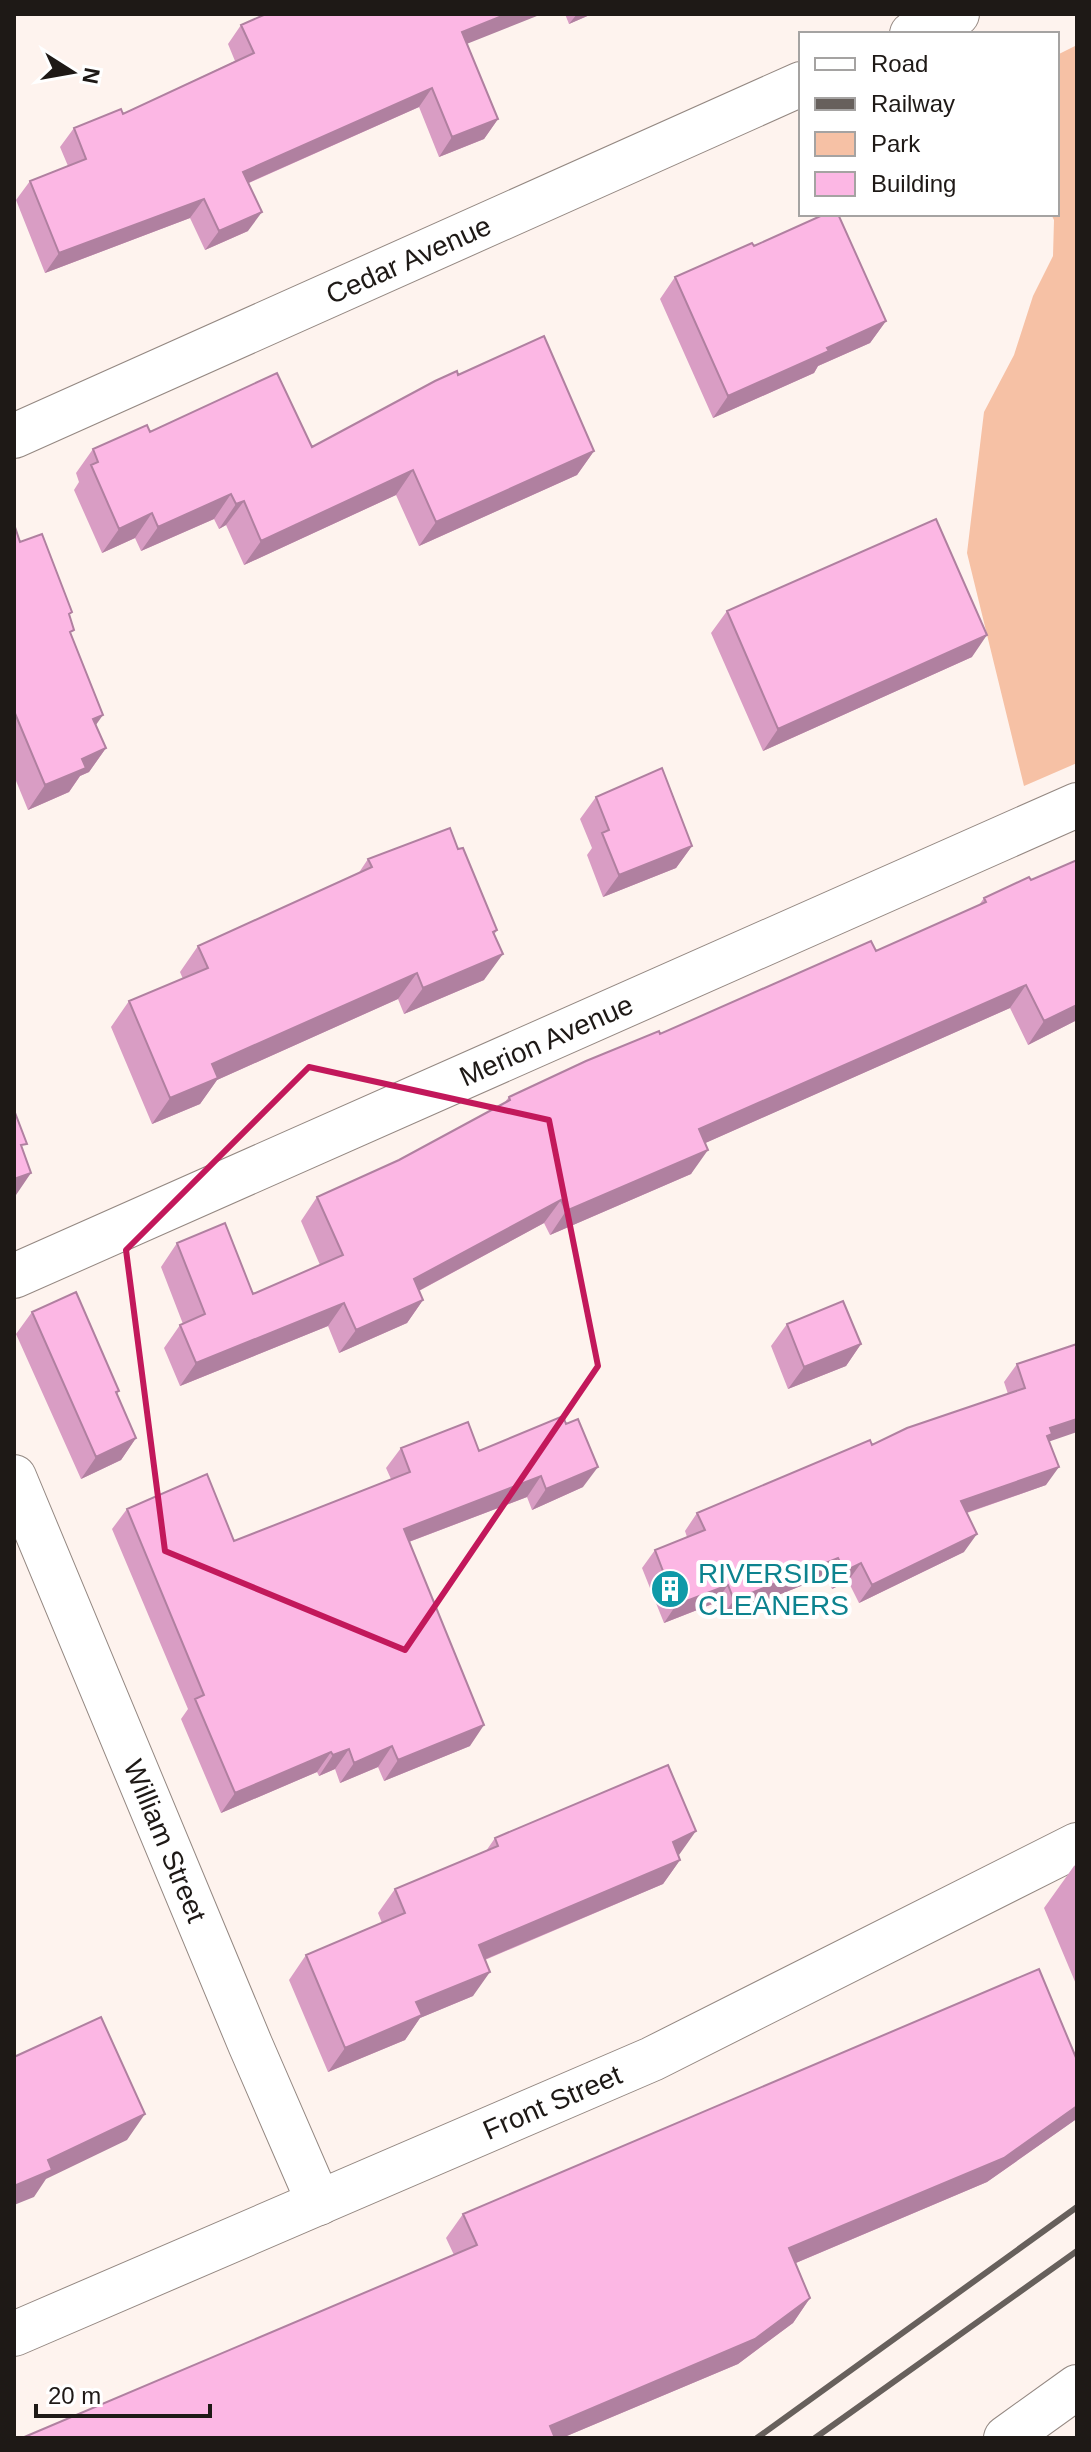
<svg xmlns="http://www.w3.org/2000/svg" width="1091" height="2452" font-family="Helvetica,sans-serif">
<style>
.green{fill:#f6c1a5}
.lines{fill:none;stroke-linecap:round;stroke-linejoin:round}
.street-casing{stroke:#948882;stroke-width:46}
.secondary-casing{stroke:#948882;stroke-width:46}
.street{stroke:#fff;stroke-width:44}
.secondary{stroke:#fff;stroke-width:44}
.rail{stroke:#67605c;stroke-width:6}
.wall{fill:#d99dc4}
.shaded-wall{fill:#b080a0}
.building{fill:#fcb7e4;stroke:#b080a0;stroke-width:2}
.marked{fill:none;stroke:#c2185b;stroke-width:6;stroke-linejoin:round}
.labels{text-anchor:middle;dominant-baseline:central;stroke-width:8;stroke-linejoin:round;paint-order:stroke}
.street-label{font-size:28px;fill:#1e1916;stroke:#fff}
.culture-label{font-size:28px;fill:#0d838f;stroke:#fff;text-anchor:start}
</style>
<rect width="100%" height="100%" fill="#fef3ee"/>
<path class="green" d="M1077 45V763L1024 786 967 553 984 412 1014 355 1033 296 1053 256 1054 220 1051 214H1057V55Z"/>
<g class="lines">
<defs>
<g id="street">
<path d="M912 34 957 14"/>
<path id="s1" d="M14 436 801 84"/>
<path id="s2" d="M14 1276 1077 805"/>
<path id="s3" d="M14 1477 250 2044 319 2203"/>
<path d="M1006 2438 1077 2387"/>
</g>
<g id="secondary">
<path id="s4" d="M14 2334 652 2059 1077 1845"/>
</g>
</defs>
<use href="#street" class="street-casing"/>
<use href="#secondary" class="secondary-casing"/>
<use href="#street" class="street"/>
<use href="#secondary" class="secondary"/>
<path class="rail" d="M757 2438 1077 2207
M815 2438 1077 2251"/>
</g>
<path class="wall" d="M565 14H592L569 24Z
M241 25 467 44 498 119 484 139 439 157 419 107 249 183 248 231 205 250 190 218 45 273 16 200 30 181 68 166 60 147 74 128 123 114 235 61 228 44Z
M754 246 886 321 870 343 818 366 814 373 713 418 660 299 675 277Z
M458 375 594 451 577 475 419 546 396 495 244 565 226 525 219 529 214 519 141 551 135 538 102 553 74 490 79 482 76 473 93 449 150 432 312 447Z
M14 524 20 542 69 616 71 635 96 725 106 748 89 772 80 776 69 792 28 810 14 776Z
M727 611 972 657 763 751 711 633Z
M596 797 692 846 676 868 603 897 587 855 592 848 580 819Z
M458 849 497 930 494 935 484 980 404 1014 398 999 217 1080 200 1104 152 1124 111 1027 129 1001 183 979 180 972 198 946 358 874 368 859Z
M1077 860V1020L1028 1045 1010 1008 705 1143 691 1174 550 1235 544 1223 419 1291 423 1300 407 1323 339 1353 328 1326 180 1386 164 1348 180 1325 183 1324 161 1267 177 1243 253 1294 320 1265 301 1221 317 1197 399 1160 504 1103 509 1097 660 1034 876 951 979 905 984 898 1031 880Z
M32 1312 119 1391 117 1394 136 1438 121 1460 81 1479 16 1334Z
M787 1324 861 1344 846 1366 788 1389 771 1346Z
M1017 1364 1049 1442 1046 1485 967 1513 964 1552 859 1603 848 1581 832 1589 826 1576 721 1618 715 1603 664 1623 642 1568 655 1550 687 1537 685 1531 697 1513 1008 1394 1004 1382Z
M401 1448 479 1451 583 1487 532 1510 527 1497 409 1542 470 1746 384 1781 378 1767 340 1783 335 1769 319 1776 317 1772 221 1813 181 1719 188 1709 112 1529 127 1509 234 1541 391 1479 386 1468Z
M495 1838 679 1855 680 1860 663 1884 485 1960 473 1996 420 2018 405 2040 328 2072 289 1980 306 1955 382 1923 378 1913 395 1889 486 1851Z
M1077 1864V1983L1076 1984 1044 1908 1074 1866Z
M1077 2060V2117L1075 2120 987 2182 796 2263 810 2298 793 2323 738 2364 562 2438H23L454 2255 446 2238 463 2214Z"/>
<path class="shaded-wall" d="M507 14H542L449 51 462 32Z
M577 14H592L569 24Z
M432 88 419 107 230 191 243 172Z
M498 119 484 139 439 157 452 137Z
M204 199 190 218 45 273 59 253Z
M262 212 248 231 205 250 219 231Z
M886 321 870 343 818 366 814 373 713 418 728 396 827 348Z
M594 451 577 475 419 546 436 522Z
M413 470 396 495 244 565 261 541Z
M231 494 214 519 141 551 158 527Z
M244 501 226 525 219 529 236 504Z
M152 513 135 538 102 553 119 529Z
M987 635 972 657 763 751 778 729Z
M103 715 86 739 93 719Z
M106 748 89 772 80 776 69 792 28 810 45 785 82 759Z
M692 846 676 868 603 897 619 875Z
M503 954 484 980 404 1014 423 988Z
M417 973 398 999 217 1080 200 1104 152 1124 170 1098 212 1064Z
M1026 985 1010 1008 683 1153 699 1129Z
M1077 1005V1020L1028 1045 1044 1021Z
M708 1150 691 1174 550 1235 566 1211Z
M31 1173 16 1195 14 1196V1179Z
M561 1200 544 1223 398 1302 414 1279Z
M423 1300 407 1323 339 1353 356 1330Z
M344 1303 328 1326 180 1386 196 1363Z
M861 1344 846 1366 788 1389 804 1367Z
M1077 1419V1432L1045 1443 1040 1452 1050 1428Z
M136 1438 121 1460 81 1479 96 1457Z
M598 1467 583 1487 532 1510 546 1489Z
M1059 1467 1046 1485 948 1519 961 1501Z
M541 1476 527 1497 390 1549 404 1529Z
M977 1534 964 1552 859 1603 872 1585Z
M838 1558 826 1576 721 1618 734 1600Z
M861 1563 848 1581 832 1589 845 1571Z
M728 1585 715 1603 664 1623 676 1605Z
M484 1725 470 1746 384 1781 398 1760Z
M392 1746 378 1767 340 1783 354 1763Z
M349 1749 335 1769 319 1776 333 1755Z
M331 1752 317 1772 221 1813 235 1793Z
M696 1831 679 1855 656 1866 673 1842Z
M680 1860 663 1884 462 1969 479 1945Z
M490 1972 473 1996 420 2018 405 2040 328 2072 345 2048 416 2002Z
M1077 2106V2117L1075 2120 987 2182 772 2273 789 2248Z
M145 2114 127 2140 46 2179 34 2197 14 2205V2186L48 2160Z
M810 2298 793 2323 738 2364 562 2438H542L550 2426Z"/>
<path class="building" d="M266 14H507L462 32 498 119 452 137 432 88 243 172 262 212 219 231 204 199 59 253 30 181 86 159 74 128 121 109 123 114 254 53 241 25Z
M825 214H838L886 321 827 348 829 351 728 396 675 277 752 243 754 246Z
M544 336 594 451 436 522 413 470 261 541 244 501 236 504 231 494 158 527 152 513 119 529 91 465 98 462 93 449 147 425 150 432 277 373 312 447 435 381 457 371 458 375Z
M936 519 987 635 778 729 727 611Z
M14 524 20 542 42 534 72 612 69 614 74 630 70 632 103 715 93 719 106 748 82 759 86 768 45 785 14 711Z
M662 768 692 846 619 875 602 833 609 830 596 797Z
M450 828 458 849 463 848 497 930 493 932 503 954 423 988 417 973 212 1064 218 1078 170 1098 129 1001 208 968 198 946 372 867 368 859Z
M1077 860V1005L1044 1021 1026 985 699 1129 708 1150 566 1211 561 1200 414 1279 423 1300 356 1330 344 1303 196 1363 180 1325 205 1314 177 1243 225 1223 253 1294 343 1255 317 1197 399 1160 510 1100 509 1097 586 1061 659 1031 660 1034 871 941 876 951 986 902 984 898 1029 877 1031 880Z
M14 1110 27 1144 21 1145 31 1173 14 1179Z
M76 1292 119 1391 116 1392 136 1438 96 1457 32 1312Z
M843 1301 861 1344 804 1367 787 1324Z
M1077 1344V1419L1050 1428 1052 1434 1047 1436 1059 1467 961 1501 977 1534 872 1585 861 1563 845 1571 838 1558 734 1600 728 1585 676 1605 655 1550 705 1530 697 1513 870 1440 872 1445 907 1428 1025 1388 1017 1364Z
M563 1416 566 1424 578 1419 598 1467 546 1489 541 1476 404 1529 484 1725 398 1760 392 1746 354 1763 349 1749 333 1755 331 1752 235 1793 195 1699 204 1695 127 1509 207 1474 234 1541 410 1472 401 1448 468 1422 479 1451Z
M668 1765 696 1831 673 1842 680 1860 479 1945 490 1972 416 2002 422 2015 345 2048 306 1955 405 1913 395 1889 498 1846 495 1838Z
M1039 1969 1077 2060V2106L1004 2158 789 2248 810 2298 755 2339 550 2426 555 2438H22L477 2245 463 2214Z
M101 2017 145 2114 48 2160 52 2170 14 2186V2057Z"/>
<path class="marked" d="M309 1067 549 1120 598 1366 405 1650 165 1551 126 1250Z"/>
<defs>
<symbol id="building-disc" viewBox="-11 -11 22 22"><circle r="9.5" fill="#0f9aa8" stroke="#fff"/><path d="M-4-6H4V6H1V3H-1V6H-4ZM-2.5-4.3h1.7v1.8h-1.7ZM.8-4.3h1.7v1.8H.8ZM-2.5-1h1.7V.8h-1.7ZM.8-1h1.7V.8H.8Z" fill="#fff"/></symbol>
</defs>
<g fill-rule="evenodd">
<use href="#building-disc" x="648" y="1567" width="44" height="44"/>
</g>
<g class="labels">
<g class="street-label">
<text stroke="none"><textPath href="#s1" startOffset="432">Cedar Avenue</textPath></text>
<text stroke="none"><textPath href="#s2" startOffset="582">Merion Avenue</textPath></text>
<text stroke="none"><textPath href="#s3" startOffset="394">William Street</textPath></text>
<text stroke="none"><textPath href="#s4" startOffset="586">Front Street</textPath></text>
</g>
<g class="culture-label">
<text x="698" y="1573">RIVERSIDE<tspan x="698" dy="32">CLEANERS</tspan></text>
</g>
</g>
<rect width="1091" height="2452" fill="none" stroke="#1e1916" stroke-width="32"/>
<rect x="799" y="32" width="260" height="184" fill="#ffffff" stroke="#a5a3a2" stroke-width="2"/>
<rect x="815" y="58" width="40" height="12" fill="#ffffff" stroke="#a5a3a2" stroke-width="2"/>
<text x="871" y="72" font-size="24" fill="#1e1916">Road</text>
<rect x="815" y="98" width="40" height="12" fill="#67605c" stroke="#a5a3a2" stroke-width="2"/>
<text x="871" y="112" font-size="24" fill="#1e1916">Railway</text>
<rect x="815" y="132" width="40" height="24" fill="#f6c1a5" stroke="#a5a3a2" stroke-width="2"/>
<text x="871" y="152" font-size="24" fill="#1e1916">Park</text>
<rect x="815" y="172" width="40" height="24" fill="#fcb7e4" stroke="#a5a3a2" stroke-width="2"/>
<text x="871" y="192" font-size="24" fill="#1e1916">Building</text>
<g transform="translate(72 72) rotate(101)" stroke="#ffffff" stroke-width="6" paint-order="stroke">
<path d="M0-6L14 30L0 20L-14 30Z" fill="#1e1916"/>
<text y="-12" font-size="22" font-weight="bold" text-anchor="middle" fill="#1e1916">N</text>
</g>
<path d="M36 2404v12h174v-12" fill="none" stroke="#1e1916" stroke-width="4"/>
<text x="48" y="2404" font-size="24" fill="#1e1916" stroke="#ffffff" stroke-width="6" paint-order="stroke">20 m</text>
</svg>
